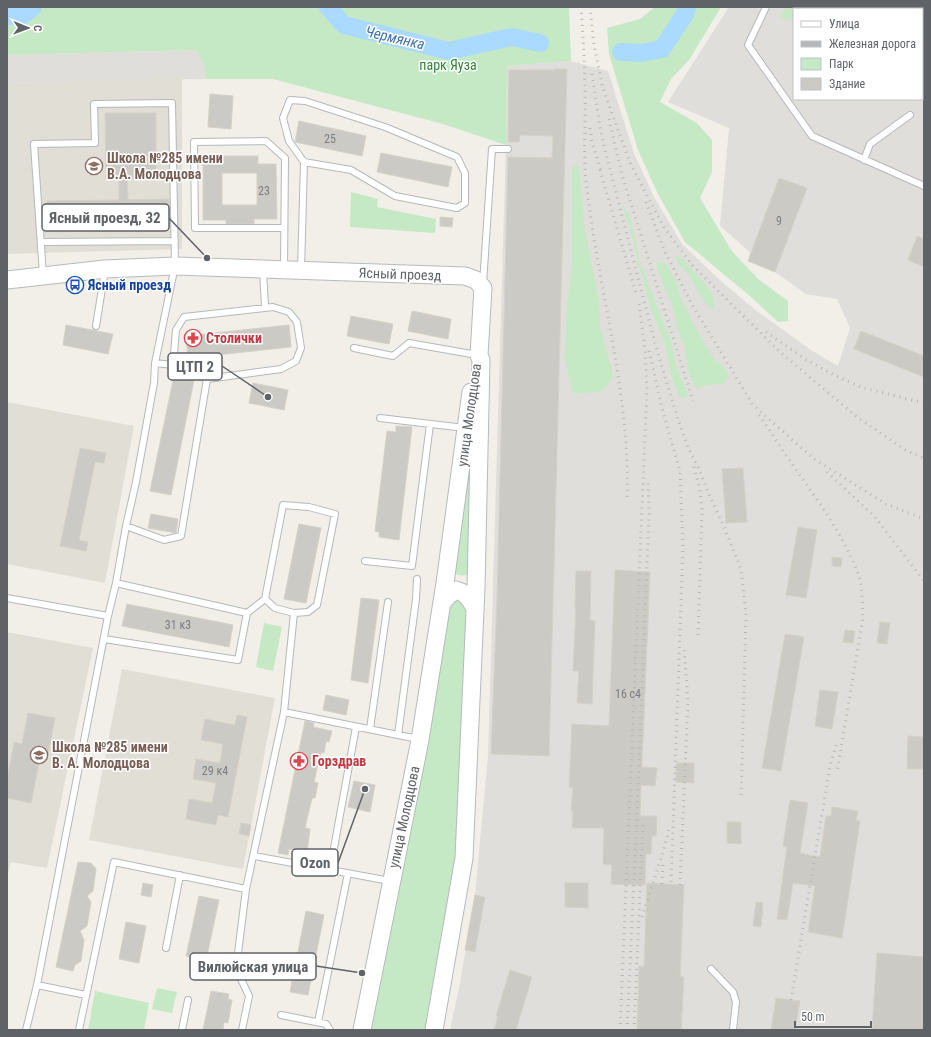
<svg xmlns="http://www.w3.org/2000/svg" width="931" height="1037" font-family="'Roboto Condensed',sans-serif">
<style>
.industrial{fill:#e0deda;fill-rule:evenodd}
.education{fill:#e1ded6}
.green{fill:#c5e8c5}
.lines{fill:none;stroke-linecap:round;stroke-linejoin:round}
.river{stroke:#aadaff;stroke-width:18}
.building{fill:#cccac5;stroke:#d6d1c6;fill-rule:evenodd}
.lane-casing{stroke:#b5b8bc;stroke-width:8}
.secondary-casing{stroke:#b6babf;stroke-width:19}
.lane{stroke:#fff;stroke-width:6}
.secondary{stroke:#fff;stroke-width:17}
.rail{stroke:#b6b7b8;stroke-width:3;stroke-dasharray:1 5;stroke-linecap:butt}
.labels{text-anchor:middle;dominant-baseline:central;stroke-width:3;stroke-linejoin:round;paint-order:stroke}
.number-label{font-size:12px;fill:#7a7d7f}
.park-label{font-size:14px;fill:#348238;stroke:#fff}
.education-label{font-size:14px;font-weight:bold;fill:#785e54;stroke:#fff;text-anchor:start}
.street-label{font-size:14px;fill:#5f6368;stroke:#fff}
.transit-label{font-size:14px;font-weight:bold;fill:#164399;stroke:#fff;text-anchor:start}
.health-label{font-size:14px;font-weight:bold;fill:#be3a42;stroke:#fff;text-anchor:start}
.water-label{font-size:15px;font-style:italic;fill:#4174aa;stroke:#fff}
.leader{fill:none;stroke:#5f6368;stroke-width:1.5}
.callout-dot{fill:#5f6368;stroke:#fff;stroke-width:1.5}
.callout{fill:#fff;stroke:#5f6368;stroke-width:1.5}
.callout-label{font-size:15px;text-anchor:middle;font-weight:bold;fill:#5f6368}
</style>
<rect width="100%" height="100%" fill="#f1efe8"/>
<path class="industrial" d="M729 7H924V1030H450L460 983 475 895 488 756 506 145 507 66 571 61 608 71 634 153 654 197 682 244 722 282 758 312 811 350 838 366 850 328 837 299 806 294 775 272 748 261 751 253 720 226 729 128 668 102ZM794 9H922V99H794Z
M196 50 205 67V79L7 83V55Z"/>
<path class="education" d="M182 78V249L7 254V83Z
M7 402 134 426 105 583 7 564Z
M7 632 93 648 47 868 11 862 7 878Z
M122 669 275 698 243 869 89 840Z"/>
<path class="green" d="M7 7H569L571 61 507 66 506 145 443 124 273 79H205V67L196 50 7 55Z
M655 7H721L689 60 671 79 660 102 697 123 712 140V172L700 198 731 250 758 279 788 301V321L778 322 751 297 685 242 658 194 638 150 609 54 607 28 640 19Z
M786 7H811L808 9H794V18L786 20 781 17Z
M574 166H579L585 230 599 301 600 328 613 374 609 384 602 391 576 394 572 391 565 359 566 317 572 260V171Z
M351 192 378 199 377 207 436 219 435 233 350 227Z
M622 202 631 220 640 262 672 345 676 365 687 393 686 398H681L678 394 672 378 664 341 650 306 643 279 638 264 633 239 626 219Z
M677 256 682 258 706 285 713 295 714 310 706 304 687 272 676 261Z
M657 262 666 263 676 282 680 297 694 325 712 356 727 371 728 376 726 381 722 384 706 385 697 389 694 385 688 370 685 348 677 328 674 312 657 268Z
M476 405 469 573C463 577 459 576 453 572Z
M455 596 466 605 459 859 428 1030H369L445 604Z
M264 623 282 627 273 671 256 667Z
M157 988 177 992 172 1013 152 1009Z
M95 991 149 1003 144 1030H88Z"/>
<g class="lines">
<path class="river" d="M328 7 344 25 449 51 511 37 540 43
M7 16 23 15 33 7
M621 52 641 53 662 49 685 14 687 7"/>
</g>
<path class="building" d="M554 69H567L549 756 491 754 497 601 508 157 552 158 553 136 520 135 519 142H508L509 70H554Z
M210 94 233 96 231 129 208 127Z
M105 113H156V179H127L128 200 169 199 170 223 47 225V201L119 200V179H106Z
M299 121 366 136 362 156 295 142Z
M381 153 452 167 448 187 377 172Z
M220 156H258V164H276L277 219H254V224H226V220H203V164H220ZM222 173H257V205H222Z
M779 178 807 188 775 272 748 261Z
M440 217 453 218 452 227 440 226Z
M917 236 924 239V267L908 260Z
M412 311 451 319 448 339 408 331Z
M351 316 393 324 389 344 347 336Z
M66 325 113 334 108 354 63 345Z
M289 325 291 347 188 358 186 336Z
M861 331 924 356V377L854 349Z
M174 376 194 380 171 495 150 491Z
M253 383 288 390 284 410 249 403Z
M396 426 412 427 399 540 379 537V532L375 531 387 431 396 432Z
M80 448 106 453 104 463 95 462 79 540 88 542 86 551 60 546Z
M743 468 747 522 726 523 722 469Z
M151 514 178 519 176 533 148 528Z
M299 524 321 528 306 603 284 599Z
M798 527 817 530 806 598 786 595Z
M832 557 842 558 841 567 832 566Z
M615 570 650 572 642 767 657 768 655 786 641 785 640 816H657L656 836H652L651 854H646L645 885 611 884 612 865 603 864 604 828H572L573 811H571L573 788 569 787 572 724 609 726Z
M576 571H591L590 620 595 621 592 704 577 703 579 671H573L576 608H575Z
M361 598 379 600 368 683 351 680Z
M127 604 233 625 229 647 122 626Z
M880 622 890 623 887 644 877 643Z
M845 630 855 631 853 643 843 642Z
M785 634 804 637 781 771 762 768Z
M820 690 838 692 832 729 815 726Z
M326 695 349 700 346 715 323 710Z
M28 713 55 718 48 755 41 754 31 803 7 798V780L14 742 22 744Z
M237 715 247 717 228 817 218 815 216 825 186 819 189 799 212 803 216 783 193 779 196 759 220 763 223 744 201 740 205 719 235 725Z
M305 721 314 723 313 727 332 731 329 742 326 741 324 753 321 752 314 782 318 783 315 798H312L305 828 310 829 307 853 289 849 288 855 278 853Z
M908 736 924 737V769H907Z
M676 763H694V783L676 782Z
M354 781 375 785 370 812 348 807Z
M790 800 808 803 800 853 820 857 826 816H831L832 807 858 811 856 820 860 821 842 938 808 932 815 886 793 883 787 920 777 919 787 847 783 846Z
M727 822H741V844L727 843Z
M241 823 251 825 249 836 239 834Z
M78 862 91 863 96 869 93 891 87 896 91 902 87 926 80 931 84 940 81 961 75 965 73 971 56 967Z
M143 883 153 885 151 897 141 895Z
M565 883H588V908L565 907Z
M647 883 684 885 680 976 684 977 681 1030H637L639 966 644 967Z
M475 895 485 897 475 952 465 950Z
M199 896 219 900 206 960 186 956Z
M756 902 763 903 761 927 753 926Z
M306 911 324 915 308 995 290 992Z
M126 922 146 926 139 963 119 959Z
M877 953 924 957V1030H872Z
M510 970 532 977 516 1030H494L498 1016H496Z
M211 991 229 994 228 999 232 1000 228 1023 224 1022 223 1030H203Z
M776 998 800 1001 795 1030H771Z"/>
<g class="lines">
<defs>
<path id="lane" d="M766 7 748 45 812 136 924 186
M864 160 870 144 910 115
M41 242 175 241
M284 268 285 158 266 141 194 142 195 228H284
M263 270 265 307
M301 270 304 162 289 141 283 118 290 100 305 101 385 127 457 157 465 173V203L457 208 395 196 351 170 304 162
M483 284 492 149H508
M96 326 105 270
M354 348 393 356 409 343 477 355
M173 365 207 379
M380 418 465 428
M126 526 164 540 181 536 207 379 281 369 296 361 301 348 297 322 289 312 273 307 184 317 176 330 173 365 155 363
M365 561 412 566 430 424
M7 598 108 616
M247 613 265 599
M104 639 238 660 247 613 116 583
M284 712 294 613 308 612 317 605 335 514 309 507 283 505 265 599 275 608 294 613
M370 729 388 602
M398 735 416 599 417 579
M254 856 390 881
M330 870 356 727
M166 948 180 875
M711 969 733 992 736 1002 733 1030
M37 985 86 995
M281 1015 326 1024 330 1030
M318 1022 348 873
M26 1030 37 985 108 616 116 583 126 526 136 482 154 383 155 363 175 266 172 103 94 104 95 143 34 144 43 275
M79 1030 114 862 246 889
M182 1030 188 1000
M242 1030 249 996 240 977 237 961 246 889 284 712 418 739"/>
<path id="secondary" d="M7 280 105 269 175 266 465 276 476 280 483 288 479 355 481 360 476 588 464 858 434 1030
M442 603 449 595 456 590C466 592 470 600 475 608
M362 1030 420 740 445 583 471 392"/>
</defs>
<use href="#lane" class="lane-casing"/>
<use href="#secondary" class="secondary-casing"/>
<use href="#lane" class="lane"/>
<use href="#secondary" class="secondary"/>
<path class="rail" d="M581 7C583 36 585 65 585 95 586 123 583 152 586 180 597 287 631 392 627 501
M590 7 594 45 603 89 631 165 665 229 693 266 779 351 857 417 907 451 924 458
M592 74 600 127 605 150 656 347 677 416 688 448 699 469 708 492 724 527 741 569 746 614 741 798
M609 119 622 175 693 401
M590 128 592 142 602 174
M600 170 636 293
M646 202 664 250 691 303 753 405 814 459 886 504 924 519
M766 332 805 359 834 375 860 387 924 403
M649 351 662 408 680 471 683 547 671 884
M759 415C769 429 778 444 788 458 814 496 843 533 859 576 863 589 862 605 863 618L837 772
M694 467 700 490 702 509 698 638
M827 472 874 516 924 581
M662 884 663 862
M680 885 688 702 684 646
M642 917C651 888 662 859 669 829
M791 1000 830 766 837 742
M620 1030 647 389 645 350 639 303
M627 1030 637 816 649 513 648 479
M634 1030 643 824"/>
</g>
<defs>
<symbol id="school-ring" viewBox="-11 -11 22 22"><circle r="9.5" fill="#fff" stroke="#8d6e63" stroke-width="1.5"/><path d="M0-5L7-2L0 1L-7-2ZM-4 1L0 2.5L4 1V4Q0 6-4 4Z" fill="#8d6e63"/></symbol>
<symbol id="bus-ring" viewBox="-11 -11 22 22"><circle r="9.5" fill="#fff" stroke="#1a4fb4" stroke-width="1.5"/><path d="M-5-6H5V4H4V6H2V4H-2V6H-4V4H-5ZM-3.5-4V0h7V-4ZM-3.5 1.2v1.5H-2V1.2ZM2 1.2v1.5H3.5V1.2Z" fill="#1a4fb4"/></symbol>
<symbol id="pharmacy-ring" viewBox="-11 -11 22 22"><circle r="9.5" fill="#fff" stroke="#e0444e" stroke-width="1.5"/><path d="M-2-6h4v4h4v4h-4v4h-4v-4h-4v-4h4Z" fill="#e0444e"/></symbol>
</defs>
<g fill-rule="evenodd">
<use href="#school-ring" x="84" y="156" width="20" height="20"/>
<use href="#bus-ring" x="65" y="275" width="20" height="20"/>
<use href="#pharmacy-ring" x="183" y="328" width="20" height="20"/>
<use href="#school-ring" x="29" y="745" width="20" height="20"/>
<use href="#pharmacy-ring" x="289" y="751" width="20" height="20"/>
</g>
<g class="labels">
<g class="number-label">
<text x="330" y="139">25</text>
<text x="264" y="191">23</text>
<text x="779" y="221">9</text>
<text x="178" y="625">31 к3</text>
<text x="628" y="694">16 с4</text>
<text x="215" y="771">29 к4</text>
</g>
<g class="park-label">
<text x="448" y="65">парк Яуза</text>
</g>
<g class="education-label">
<text x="107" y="158">Школа №285 имени<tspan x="107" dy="16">В.А. Молодцова</tspan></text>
<text x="52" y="747">Школа №285 имени<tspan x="52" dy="16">В. А. Молодцова</tspan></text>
</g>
<g class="street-label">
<text transform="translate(400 274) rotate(2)">Ясный проезд</text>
<text transform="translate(469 415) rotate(-82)">улица Молодцова</text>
<text transform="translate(404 817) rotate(-78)">улица Молодцова</text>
</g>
<g class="transit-label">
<text x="88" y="285">Ясный проезд</text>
</g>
<g class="health-label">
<text x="206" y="338">Столички</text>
<text x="312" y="761">Горздрав</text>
</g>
<g class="water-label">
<text transform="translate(395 38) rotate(13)">Чермянка</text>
</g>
</g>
<path class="leader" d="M207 258L169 218M268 397L222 366M365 789L338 863M362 973L316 966"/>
<g class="callout-dot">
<circle cx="207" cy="258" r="4"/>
<circle cx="268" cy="397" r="4"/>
<circle cx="365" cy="789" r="4"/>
<circle cx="362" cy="973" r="4"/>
</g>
<g class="callout">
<rect x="42" y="204" width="127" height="27" rx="4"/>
<rect x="168" y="353" width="54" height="27" rx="4"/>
<rect x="292" y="849" width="46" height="27" rx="4"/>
<rect x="190" y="953" width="126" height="27" rx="4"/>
</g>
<g class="callout-label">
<text x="105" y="223">Ясный проезд, 32</text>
<text x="195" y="372">ЦТП 2</text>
<text x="315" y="868">Ozon</text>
<text x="253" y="972">Вилюйская улица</text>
</g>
<rect width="931" height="1037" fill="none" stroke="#5f6368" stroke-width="16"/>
<rect x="793" y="8" width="130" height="92" fill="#ffffff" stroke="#bfc1c3"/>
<rect x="801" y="21" width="20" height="6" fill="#ffffff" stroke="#bfc1c3"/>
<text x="829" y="28" font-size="12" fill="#5f6368">Улица</text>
<rect x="801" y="41" width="20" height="6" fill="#b6b7b8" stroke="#bfc1c3"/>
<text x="829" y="48" font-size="12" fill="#5f6368">Железная дорога</text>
<rect x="801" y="58" width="20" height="12" fill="#c5e8c5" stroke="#bfc1c3"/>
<text x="829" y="68" font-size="12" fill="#5f6368">Парк</text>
<rect x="801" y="78" width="20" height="12" fill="#cccac5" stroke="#bfc1c3"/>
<text x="829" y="88" font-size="12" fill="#5f6368">Здание</text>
<g transform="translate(28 28) rotate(91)" stroke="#ffffff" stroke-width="3" paint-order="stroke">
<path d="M0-3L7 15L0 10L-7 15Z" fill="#5f6368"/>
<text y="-6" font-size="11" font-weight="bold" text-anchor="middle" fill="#5f6368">С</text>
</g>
<path d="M795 1021v6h76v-6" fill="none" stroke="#5f6368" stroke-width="2"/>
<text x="801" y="1021" font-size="12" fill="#5f6368" stroke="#ffffff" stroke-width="3" paint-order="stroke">50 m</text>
</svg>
